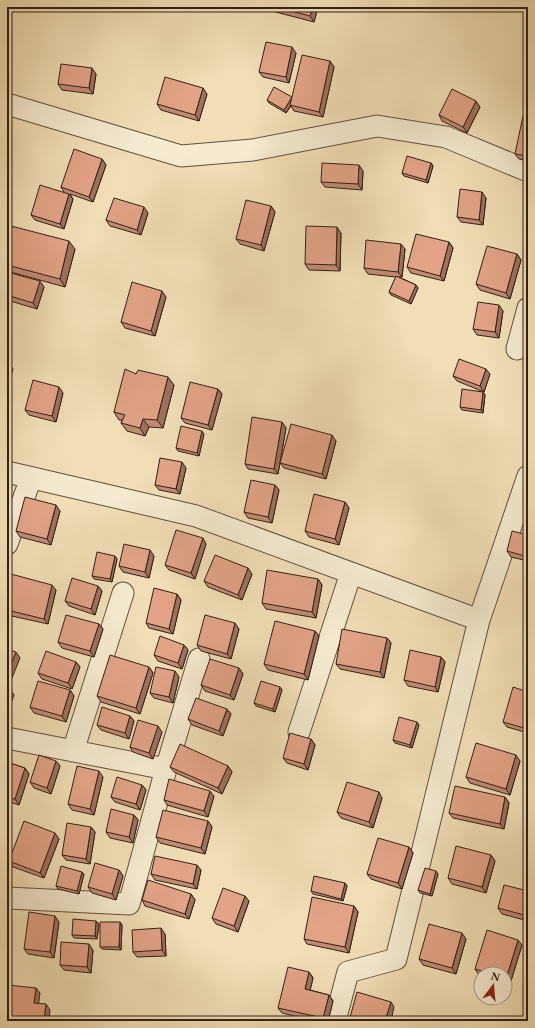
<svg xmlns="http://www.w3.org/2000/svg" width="535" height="1028" font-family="'EB Garamond',serif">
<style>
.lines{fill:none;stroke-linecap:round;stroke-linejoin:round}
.minor-casing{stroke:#61503e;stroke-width:23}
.minor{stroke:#f6ead0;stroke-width:21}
.wall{fill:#c28c74;stroke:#312016}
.shaded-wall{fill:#9e725e;stroke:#312016}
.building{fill:#e2a387;stroke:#312016}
</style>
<rect width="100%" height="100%" fill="#f1deb6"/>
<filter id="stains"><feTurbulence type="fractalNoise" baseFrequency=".005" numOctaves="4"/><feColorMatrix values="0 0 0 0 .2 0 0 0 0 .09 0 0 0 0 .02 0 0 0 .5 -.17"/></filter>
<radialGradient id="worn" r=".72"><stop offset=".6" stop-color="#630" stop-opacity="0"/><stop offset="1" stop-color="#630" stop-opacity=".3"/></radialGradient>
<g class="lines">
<defs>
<path id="minor" d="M7 104 181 156 253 150 377 126 446 137 528 171
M517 349 528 308
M7 472 196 516 479 620 528 476
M7 544 31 478
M299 732 351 573
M7 738 166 769 129 904 7 898
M73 751 123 593
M166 769 199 659
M335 1021 348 972 396 959 479 620"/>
</defs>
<use href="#minor" class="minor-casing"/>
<use href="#minor" class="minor"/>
</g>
<path class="wall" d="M266 7H318L314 22 268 10Z
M296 53 289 83 263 77 259 72Z
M330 61 334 67 323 117 294 111 291 106 286 113 269 103 267 100 292 98Z
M96 74 93 94 62 90 58 84Z
M207 94 199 121 161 110 157 104Z
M480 107 467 133 442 121 439 115Z
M528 117V161L519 159 515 154Z
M102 159 106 165 93 202 70 194 73 199 64 229 35 220 31 215 64 192 61 187Z
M431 163 433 166 428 183 404 176 402 173Z
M363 171 362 190 325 187 321 182Z
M486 198 483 225 461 222 457 217Z
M271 206 275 212 264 251 240 244 236 239Z
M148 213 141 235 110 226 106 220Z
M7 225 75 249 65 287 7 271Z
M341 233 340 271 309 270 305 264Z
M449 242 453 248 444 281 411 273 407 267Z
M405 249 402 277H399L416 285 418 288 411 304 391 295 389 292 396 277 368 274 364 268Z
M517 254 521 260 510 299 480 290 476 284Z
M7 272 44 287 37 309 7 300Z
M166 297 155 336 125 328 121 322Z
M503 311 499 338 477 335 473 329Z
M136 374 174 385 163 428 149 427 145 436 127 431 121 423 122 420H119L114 412Z
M490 374 484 392 457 381 453 376Z
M218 389 222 394 212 430 185 423 181 418Z
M483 392 485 395 483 413 462 410 460 407Z
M63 393 56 422 29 415 25 410Z
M282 422 286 428 278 474 248 469 245 464Z
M204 434 199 456 178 451 176 448Z
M336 441 326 479 284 468 280 463Z
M186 468 180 494 159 490 155 485Z
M275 485 279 490 272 523 248 518 244 512Z
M345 502 349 508 339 545 309 537 305 531Z
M60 511 51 545 20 537 16 531Z
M528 535V561L511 557 507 551Z
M206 544 195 579 169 570 165 565Z
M115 556 117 559 112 582 94 579 92 576Z
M154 556 149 578 123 572 119 566Z
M7 573 56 590 48 624 7 615Z
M252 574 242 600 208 587 204 581Z
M318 579 322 585 316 618 266 609 262 603Z
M98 586 102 591 95 615 69 606 65 601Z
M177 594 181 600 173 634 149 628 146 623Z
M99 624 103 629 94 657 62 648 58 642Z
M239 629 231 659 201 651 197 645Z
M315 631 319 636 308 680 268 670 264 664Z
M387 638 391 643 384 678 340 669 336 664Z
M184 645 188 650 182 669 158 661 154 655Z
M441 657 445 662 438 692 408 686 404 680Z
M76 662 80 667 72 689 42 679 38 673Z
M149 667 153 673 140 714 101 702 97 696Z
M239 668 243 674 234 700 205 691 201 685Z
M179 677 173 703 154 698 150 693Z
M280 687 282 690 275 712 256 706 254 703Z
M70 690 74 696 66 722 34 713 30 707Z
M528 692V733L507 727 503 722Z
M227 709 231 714 223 736 192 725 188 719Z
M130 716 134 721 129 739 101 730 97 725Z
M419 725 412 748 395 743 393 740Z
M162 732 153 759 133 752 130 747Z
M311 739 315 745 308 770 287 763 283 758Z
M56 761 60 766 51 794 34 788 30 782Z
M520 761 510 795 470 783 466 777Z
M7 762 25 768 29 774 19 805 7 801Z
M228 766 232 772 222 794 174 772 170 767Z
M103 777 94 815 72 810 68 804Z
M142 785 146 790 140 810 115 802 111 797Z
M214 796 208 817 167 805 164 800Z
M505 797 509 803 504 829 453 818 449 813Z
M382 798 373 828 341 818 337 812Z
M134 815 138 820 133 843 110 838 106 832Z
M208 821 212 827 205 854 160 843 156 837Z
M91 827 95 832 90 864 66 860 62 855Z
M59 839 44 878 13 867 9 861Z
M409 847 413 853 402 889 371 879 367 874Z
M491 855 495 861 486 893 452 884 448 878Z
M119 870 123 876 116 900 92 893 88 887Z
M201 870 197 889 155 880 151 874Z
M84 874 79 894 58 889 56 886Z
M438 874 432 896 420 893 418 890Z
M345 883 347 886 343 901 313 894 311 891Z
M528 891V921L502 914 498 908Z
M191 894 195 900 189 919 145 906 142 900Z
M249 901 238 932 216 924 212 918Z
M354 906 358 912 349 953 307 944 304 939Z
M96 921 99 924 97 939 74 938 72 935Z
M59 922 54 958 28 954 24 949Z
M120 922 122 925 121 950 102 949 100 947Z
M165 934 166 956 137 957 133 952Z
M466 939 456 974 423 965 419 959Z
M522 945 510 984 505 983V974H481V975H479L475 969Z
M93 950 91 973 64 970 60 965Z
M309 972 313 978 310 990 329 995 333 1001 328 1021H314L282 1013 278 1008Z"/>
<path class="shaded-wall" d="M313 7H318L314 22 310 16Z
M7 25 9 28 7 37Z
M292 47 296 53 289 83 286 77Z
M330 61 334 67 323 117 319 112Z
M92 68 96 74 93 94 89 88Z
M203 88 207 94 199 121 195 115Z
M292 97 294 100 286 113 284 110Z
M476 101 480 107 467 133 463 127Z
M102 159 106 165 93 202 89 197Z
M431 163 433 166 428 183 426 180Z
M359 165 363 171 362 190 358 184Z
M482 192 486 198 483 225 479 220Z
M69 194 73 199 64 229 60 224Z
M271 206 275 212 264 251 261 245Z
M144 207 148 213 141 235 137 230Z
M337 227 341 233 340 271 336 265Z
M69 241 75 249 65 287 60 279Z
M449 242 453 248 444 281 440 276Z
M401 244 405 249 402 277 398 272Z
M517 254 521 260 510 299 506 293Z
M40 281 44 287 37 309 33 303Z
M416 285 418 288 411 304 409 301Z
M162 291 166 297 155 336 151 331Z
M499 305 503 311 499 338 495 332Z
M9 363 13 369 7 390V371Z
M486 369 490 374 484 392 480 386Z
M168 377 174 385 163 428 157 420Z
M59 387 63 393 56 422 52 416Z
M218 389 222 394 212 430 208 425Z
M483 392 485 395 483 413 481 410Z
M143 419 149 427 145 436 140 428Z
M282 422 286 428 278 474 274 469Z
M202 431 204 434 199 456 197 453Z
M332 435 336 441 326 479 322 474Z
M182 462 186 468 180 494 176 489Z
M275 485 279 490 272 523 268 517Z
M7 494 9 497 7 505Z
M345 502 349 508 339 545 335 539Z
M56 505 60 511 51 545 47 539Z
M203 538 206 544 195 579 191 573Z
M150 550 154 556 149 578 145 572Z
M115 556 117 559 112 582 110 579Z
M248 568 252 574 242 600 238 595Z
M318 579 322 585 316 618 312 612Z
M52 585 56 590 48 624 44 619Z
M98 586 102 591 95 615 91 609Z
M177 594 181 600 173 634 169 629Z
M235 623 239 629 231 659 227 654Z
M99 624 103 629 94 657 90 651Z
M315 631 319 636 308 680 304 674Z
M387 638 391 643 384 678 380 672Z
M184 645 188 650 182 669 178 663Z
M16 652 20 658 10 683 7 678V674Z
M441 657 445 662 438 692 435 687Z
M76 662 80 667 72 689 68 683Z
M149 667 153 673 140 714 136 708Z
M239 668 243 674 234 700 230 695Z
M175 671 179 677 173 703 169 697Z
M280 687 282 690 275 712 273 709Z
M10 689 14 695 7 714V697Z
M70 690 74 696 66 722 62 716Z
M227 709 231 714 223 736 219 731Z
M130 716 134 721 129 739 125 733Z
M417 722 419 725 412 748 410 745Z
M158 726 162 732 153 759 149 753Z
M311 739 315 745 308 770 304 764Z
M516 755 520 761 510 795 506 789Z
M56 761 60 766 51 794 47 788Z
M228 766 232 772 222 794 218 788Z
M25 768 29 774 19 805 15 799Z
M99 771 103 777 94 815 90 809Z
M142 785 146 790 140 810 136 804Z
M210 791 214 796 208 817 204 811Z
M379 792 382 798 373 828 369 822Z
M505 797 509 803 504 829 500 824Z
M134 815 138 820 133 843 129 837Z
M208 821 212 827 205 854 201 848Z
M91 827 95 832 90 864 86 859Z
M55 833 59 839 44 878 40 873Z
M409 847 413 853 402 889 398 883Z
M491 855 495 861 486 893 482 887Z
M197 865 201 870 197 889 193 884Z
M119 870 123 876 116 900 112 894Z
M436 871 438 874 432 896 430 894Z
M82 872 84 874 79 894 77 891Z
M345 883 347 886 343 901 341 899Z
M191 894 195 900 189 919 185 914Z
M245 896 249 901 238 932 234 926Z
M354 906 358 912 349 953 345 947Z
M55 916 59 922 54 958 50 952Z
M96 921 99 924 97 939 95 936Z
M120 922 122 925 121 950 119 947Z
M7 926 11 931 10 972 7 968Z
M161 928 165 934 166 956 162 950Z
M462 933 466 939 456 974 452 968Z
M518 940 522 945 510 984 506 979Z
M89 944 93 950 91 973 87 967Z
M309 972 313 978 309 995 305 989Z
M36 988 40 993 38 1009 34 1003Z
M329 995 333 1001 328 1021H325L323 1018Z
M391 1002 394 1007 391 1021H385Z
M46 1004 50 1010 49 1021H44Z"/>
<path class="building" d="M275 7H313L310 16Z
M266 42 292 47 286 77 259 72Z
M302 55 330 61 319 112 290 105Z
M61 64 92 68 89 88 58 84Z
M165 77 203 88 195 115 157 104Z
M274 87 292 97 284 110 267 100Z
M452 89 476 101 463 127 439 115Z
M523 116 528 117V156L515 154Z
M74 149 102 159 89 197 61 187Z
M407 156 431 163 426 180 402 173Z
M322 163 359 165 358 184 321 182Z
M40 185 69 194 60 224 31 215Z
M460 189 482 192 479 220 457 217Z
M114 198 144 207 137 230 106 220Z
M246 200 271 206 261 245 236 239Z
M7 225 69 241 60 279 7 265Z
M306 226 337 227 336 265 305 264Z
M416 234 449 242 440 276 407 267Z
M366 240 401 244 398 272 364 268Z
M487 246 517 254 506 293 476 284Z
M7 272 40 281 33 303 7 295Z
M396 276 416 285 409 301 389 292Z
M132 282 162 291 151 331 121 322Z
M478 302 499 305 495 332 473 329Z
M459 359 486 369 480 386 453 376Z
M7 363H9L7 371Z
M125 369 136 374 138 370 168 377 157 420 143 419 140 428 121 423 125 415 114 412Z
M33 380 59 387 52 416 25 410Z
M190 382 218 389 208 425 181 418Z
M462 389 483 392 481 410 460 407Z
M252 417 282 422 274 469 245 464Z
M291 424 332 435 322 474 280 463Z
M181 426 202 431 197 453 176 448Z
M160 458 182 462 176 489 155 485Z
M251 480 275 485 268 517 244 512Z
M314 494 345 502 335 539 305 531Z
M25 497 56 505 47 539 16 531Z
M176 530 203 538 191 573 165 565Z
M512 531 528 535V557L507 551Z
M124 544 150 550 145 572 119 566Z
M97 552 115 556 110 579 92 576Z
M215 555 248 568 238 595 204 581Z
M267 570 318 579 312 612 262 603Z
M7 573 52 585 44 619 7 610Z
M72 578 98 586 91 609 65 601Z
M154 588 177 594 169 629 146 623Z
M66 615 99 624 90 651 58 642Z
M205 615 235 623 227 654 197 645Z
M275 621 315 631 304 674 264 664Z
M342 629 387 638 380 672 336 664Z
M160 636 184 645 178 663 154 655Z
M7 649 16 652 7 674Z
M410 650 441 657 435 687 404 680Z
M46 651 76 662 68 683 38 673Z
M110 655 149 667 136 708 97 696Z
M210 659 239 668 230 695 201 685Z
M528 665V673L525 672Z
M156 667 175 671 169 697 150 693Z
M38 681 70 690 62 716 30 707Z
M261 681 280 687 273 709 254 703Z
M513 687 528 692V729L503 722Z
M7 688 10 689 7 697Z
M196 698 227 709 219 731 188 719Z
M102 707 130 716 125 733 97 725Z
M399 717 417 722 410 745 393 740Z
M138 720 158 726 149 753 130 747Z
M290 733 311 739 304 764 283 758Z
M476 743 516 755 506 789 466 777Z
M180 744 228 766 218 788 170 767Z
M39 755 56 761 47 788 30 782Z
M7 762 25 768 15 799 7 797Z
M77 766 99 771 90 809 68 804Z
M117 777 142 785 136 804 111 797Z
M169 779 210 791 204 811 164 800Z
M347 782 379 792 369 822 337 812Z
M455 786 505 797 500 824 449 813Z
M111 809 134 815 129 837 106 832Z
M163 810 208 821 201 848 156 837Z
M24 821 55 833 40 873 9 861Z
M67 823 91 827 86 859 62 855Z
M378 838 409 847 398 883 367 874Z
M456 846 491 855 482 887 448 878Z
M155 856 197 865 193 884 151 874Z
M95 863 119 870 112 894 88 887Z
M61 866 82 872 77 891 56 886Z
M425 868 436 871 430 894 418 890Z
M314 876 345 883 341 899 311 891Z
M148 880 191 894 185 914 142 900Z
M504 885 528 891V916L498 908Z
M223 888 245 896 234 926 212 918Z
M312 897 354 906 345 947 304 939Z
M29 912 55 916 50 952 24 949Z
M73 919 96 921 95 936 72 935Z
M100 922H120L119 947H100Z
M429 924 462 933 452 968 419 959Z
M161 928 162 950 133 952 132 930Z
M487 930 518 940 506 979 505 978V974H491L475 969Z
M61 942 89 944 87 967 60 965Z
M288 967 309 972 305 989 329 995 323 1018 278 1008Z
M8 985 36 988 34 1003 46 1004 44 1021H7V998Z
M357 992 391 1002 385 1021H349Z"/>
<rect width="535" height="1028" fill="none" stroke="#f1deb6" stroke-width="24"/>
<rect x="8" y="8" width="519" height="1012" fill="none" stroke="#312016" stroke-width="2"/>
<rect x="12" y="12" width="511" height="1004" fill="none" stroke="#312016"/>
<g transform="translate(493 986) rotate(16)"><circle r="19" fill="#f6ead0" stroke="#a79986"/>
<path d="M0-3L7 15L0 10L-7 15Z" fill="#8f2418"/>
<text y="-6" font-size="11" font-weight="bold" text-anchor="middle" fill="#312016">N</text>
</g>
<rect width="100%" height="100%" filter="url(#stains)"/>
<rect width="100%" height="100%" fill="url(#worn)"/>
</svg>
